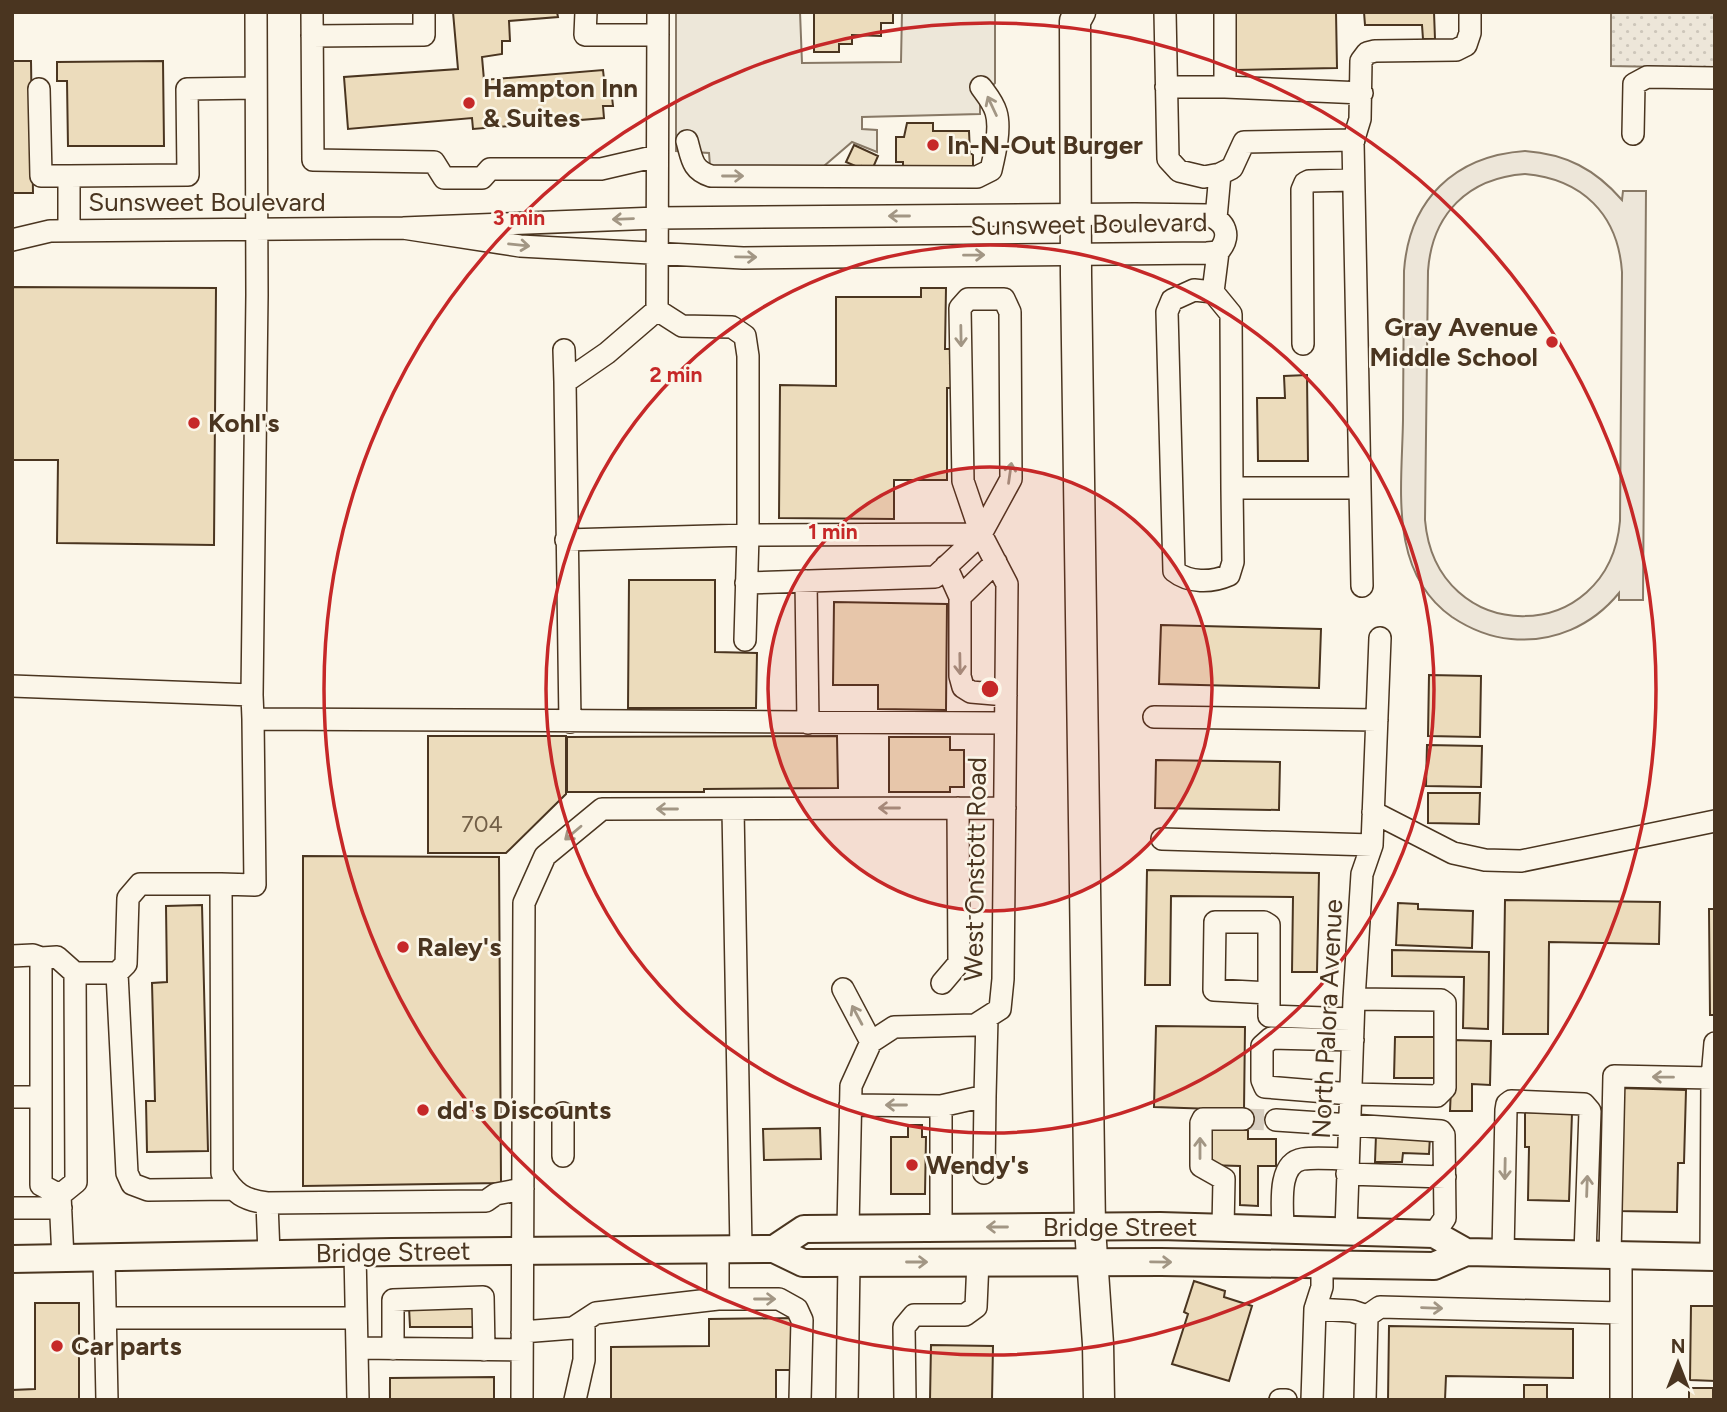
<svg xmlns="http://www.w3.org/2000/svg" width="1727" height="1412" font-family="Figtree,sans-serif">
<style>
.grass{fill:#ede6d9;stroke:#887966;stroke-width:2;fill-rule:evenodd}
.park{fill:url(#park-dots);stroke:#887966;stroke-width:2}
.parking{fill:#ede7d9;stroke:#887966;stroke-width:2}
.building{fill:#ecdcbc;stroke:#4a3520;stroke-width:2}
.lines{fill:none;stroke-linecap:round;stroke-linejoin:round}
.minor-tunnel{stroke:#d8cfc1;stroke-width:21;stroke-dasharray:21 10;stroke-linecap:butt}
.minor-casing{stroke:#4a3520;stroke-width:24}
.major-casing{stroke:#4a3520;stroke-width:30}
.highway-casing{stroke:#4a3520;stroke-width:33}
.minor{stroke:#fbf6e9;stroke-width:21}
.major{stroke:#fbf6e9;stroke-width:26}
.highway{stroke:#fbf6e9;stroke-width:30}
.oneway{stroke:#a29684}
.ring{fill:none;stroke:#c62828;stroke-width:3.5}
.poi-dot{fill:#c62828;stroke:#fbf6e9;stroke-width:2.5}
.labels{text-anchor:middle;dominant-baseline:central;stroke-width:5;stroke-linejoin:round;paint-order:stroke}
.number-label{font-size:23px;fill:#725f47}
.poi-label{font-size:26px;font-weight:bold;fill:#4a3520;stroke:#fbf6e9;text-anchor:start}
.street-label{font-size:26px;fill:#4a3520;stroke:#fbf6e9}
.centre{fill:#c62828;stroke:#fbf6e9;stroke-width:3.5}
.ring-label{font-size:21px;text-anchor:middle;font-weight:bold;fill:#c62828;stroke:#fbf6e9;stroke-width:5;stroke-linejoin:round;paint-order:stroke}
</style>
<defs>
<pattern id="park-dots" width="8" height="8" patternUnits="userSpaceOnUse" patternTransform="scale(1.75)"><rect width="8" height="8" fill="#ede6d9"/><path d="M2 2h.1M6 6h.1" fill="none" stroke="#cdc6ba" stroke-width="1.8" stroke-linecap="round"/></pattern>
</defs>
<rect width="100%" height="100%" fill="#fbf6e9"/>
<path class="grass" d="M1525 151C1566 154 1595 169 1622 200L1623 191H1646L1643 600H1619V593C1592 626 1553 643 1511 639 1489 637 1470 629 1452 617 1388 572 1402 488 1403 420 1403 370 1404 321 1404 271 1409 200 1454 156 1525 151ZM1525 174C1582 179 1618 214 1622 272L1620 521C1609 648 1436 648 1425 520L1428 271C1432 214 1468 178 1525 174Z"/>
<path class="park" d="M1611 12H1715V68L1611 66Z"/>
<path class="parking" d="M676 12H800L802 63 901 62 902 12H995V83L980 98V114L862 117V129L877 130V152L852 142 824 166H710L709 153 676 151Z"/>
<path class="building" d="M453 12H557L558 17 509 21 510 41H502V54L482 57 484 80 603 70 606 97H612L613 106H603L604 118 473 129 472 118 348 129 344 77 458 69Z
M814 12H893V23H881V36L852 35V44H839V52H814Z
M1235 12H1336L1337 68 1236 70Z
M1364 12H1434L1435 39H1423L1422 25H1365Z
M12 61H31L33 193H12Z
M163 61 164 146H68L67 81H57V62Z
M907 123H933V131H969L970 153 973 155V166L970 169 903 170V162H896V137H904Z
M854 145 878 156 872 170 862 166 860 168 846 162Z
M12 287 216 288 214 545 57 543 58 460H12Z
M921 288H946L945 349H951L950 363H959V388H947V480H894V519L779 518 780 385 836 386V297H921Z
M1307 375 1308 461H1258L1257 398H1285L1284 376Z
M629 580H715V652L757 653 756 708H628Z
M834 602 947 604 946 710 878 709V685H833Z
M1161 625 1321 629 1319 688 1159 684Z
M1429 675 1481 676 1480 737 1428 736Z
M428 736H566V794L506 853H428Z
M837 736 838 788 704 789V792H567V737Z
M889 737H950V750H964V787H950V792H889Z
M1427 745 1482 746 1481 787 1426 786Z
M1156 760 1280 762 1279 810 1155 808Z
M1428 793H1480L1479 824 1428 823Z
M303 856 499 857 501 1183 303 1186Z
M1147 870 1319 873 1317 972H1292L1293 897 1171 896 1170 985H1145Z
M1505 900 1660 902 1659 944 1549 942 1548 1034H1503Z
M1398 903 1418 904V909L1473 911 1472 948 1396 945Z
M202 905 208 1151 147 1152 146 1101H155L152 983 167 982 166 906Z
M1709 909H1715V1015H1710Z
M1392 950 1489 952 1488 1029 1463 1028 1464 977 1392 976Z
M1156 1026 1245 1027 1244 1110 1154 1107Z
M1395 1037H1436L1435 1078H1394Z
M1453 1040 1491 1041 1490 1085 1472 1084V1111H1450Z
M1620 1088 1686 1090 1684 1163H1678L1677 1212 1617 1211Z
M1525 1112 1572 1113 1569 1201 1528 1200 1529 1147H1525Z
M908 1125H922V1137H926L925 1194H891V1137H908Z
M820 1128 821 1159 764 1160 763 1129Z
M1207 1129 1248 1130V1139H1276V1166H1258V1206L1240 1205V1166L1206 1165Z
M1376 1135 1430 1136 1429 1154 1403 1153 1402 1162H1375Z
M1194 1281 1225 1291 1224 1297 1252 1306 1229 1381 1172 1364 1188 1314 1184 1312Z
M35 1303H79V1400H12V1390L35 1389Z
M474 1306V1327H410L409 1307Z
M1691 1306H1715V1381L1690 1380Z
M795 1318V1370H776V1400H611V1347L709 1346V1319Z
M1389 1326 1573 1329V1378L1446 1376 1445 1400H1388Z
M931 1345 993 1346 992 1400H930Z
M494 1377V1400H390V1378Z
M1524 1385H1547V1400H1524Z
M1689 1388H1713V1400H1689Z"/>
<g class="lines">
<path class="minor-tunnel" d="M1243 1119 1276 1120"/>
<defs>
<path id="minor" d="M312 12 313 160 434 162 444 178H482L490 169H601L657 156
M586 12 585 35H658
M1165 12 1168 159 1179 171 1204 177 1220 174 1232 168 1244 142 1354 140
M1225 12V87L1362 93
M312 36 424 35V12
M1166 87H1225
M39 89 41 176H69
M1633 134 1634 84 1647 77 1715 78
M687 141C692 159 692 170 711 176L977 177 991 170C995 153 1001 128 996 112 993 102 986 94 981 87
M1216 218 1220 174
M69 231V176L188 175 187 89 256 88
M12 240 50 231 403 228 657 218 1135 214 1207 215C1226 221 1232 236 1218 252L1207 253 743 258 520 246 403 228
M1213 292 1218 252
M657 310 682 326 732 327 745 336 748 356V535L981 534
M1303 344 1302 190 1305 183 1309 181 1353 180
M564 350 565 382
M1232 488 1231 314 1213 292 1194 290 1172 300 1167 312 1174 571C1189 583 1211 583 1229 575L1233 562 1232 488H1360
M566 540 748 535 745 640
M946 566 960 597V676L963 687 971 692 1006 695
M806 581 808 723
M746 583 935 577 981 534 1011 479 1010 312 1004 299H968L960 308 963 481 981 534 1007 584 1003 979 1000 1009 975 1025 894 1027 871 1042 851 1086 848 1228
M1362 586 1353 142 1360 119 1361 61 1367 53 1375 51 1456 50 1466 45 1470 33V12
M960 597 996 562
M12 686 252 695 253 719 1005 723
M252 695 257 295 256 12
M1154 717 1377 720
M570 722 565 382 607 353 657 310 658 12
M733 809 741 1249
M1373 812 1453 853 1485 860 1521 861 1715 821
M1162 839 1372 845
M221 884 255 885 253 719
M12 956 33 955 41 958
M57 957 75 973 76 1182 60 1195 41 1185V958Z
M75 973H117L126 964 128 898 140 884H221L222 1173C234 1194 244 1200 267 1203L269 1254
M117 973 127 1173 132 1184 148 1190 231 1189
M942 983 959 963 958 808
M843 989 871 1042
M1269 993 1214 990 1215 922H1264L1269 925V1016L1353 1019
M1353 1040 1271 1038 1262 1046V1080L1265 1087 1351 1094 1437 1096 1445 1088V1003L1441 1000 1354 999
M12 1097H41
M850 1105 941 1106 985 1096 987 1018
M941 1106V1228
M563 1113V1156
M1276 1120 1441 1131 1444 1135 1445 1218 1434 1234
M984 1173 985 1096
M1347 1174 1445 1177
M60 1195 63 1259
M267 1203 486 1201 496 1194 523 1189
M12 1208H61
M1223 1228 1224 1179 1201 1166V1123L1203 1119H1243
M1283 1229C1283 1209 1276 1163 1303 1159 1317 1157 1333 1159 1348 1159
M1346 1230 1354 999 1362 874 1372 845 1380 638
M355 1252 358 1400
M1503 1252 1506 1110 1507 1104 1511 1101 1584 1104 1590 1111 1585 1254
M1610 1255 1614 1076 1712 1078
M1711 1257 1712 1078 1715 1043
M104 1258 107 1400
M718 1299V1249
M1315 1309 1352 1311 1367 1316
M1367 1316 1380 1307 1621 1313
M106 1318H356
M522 1332 573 1328 596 1313 718 1299H779L797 1309 802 1320 800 1400
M357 1348 522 1350
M393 1349V1300L483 1297 484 1350
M522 1400 524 903 545 856 602 809 1005 808
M575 1400 584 1360V1321
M847 1400 849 1262
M905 1400 904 1327 914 1315H965L976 1307 978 1261
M1280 1400H1286
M1312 1400 1315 1309 1322 1287V1265
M1365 1400 1367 1316
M1621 1400V1255"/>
<path id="major" d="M774 1249 804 1229 1160 1226 1434 1234 1466 1252
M12 1259 392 1252 774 1249 803 1263 1161 1262 1434 1266 1466 1252 1715 1257"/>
<path id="highway" d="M1080 12 1075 21 1076 275 1090 1228 1098 1344 1099 1400"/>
</defs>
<use href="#minor" class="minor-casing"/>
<use href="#major" class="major-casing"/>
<use href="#highway" class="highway-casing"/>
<use href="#minor" class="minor"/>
<use href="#major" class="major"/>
<use href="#highway" class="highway"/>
</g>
<defs><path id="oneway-shaft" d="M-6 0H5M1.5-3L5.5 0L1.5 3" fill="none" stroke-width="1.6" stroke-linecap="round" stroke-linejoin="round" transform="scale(1.75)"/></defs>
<g class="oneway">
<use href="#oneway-shaft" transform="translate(992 106) rotate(-115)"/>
<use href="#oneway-shaft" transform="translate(733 176)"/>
<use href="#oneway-shaft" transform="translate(899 216) rotate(180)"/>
<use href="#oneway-shaft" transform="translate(623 219) rotate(178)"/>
<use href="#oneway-shaft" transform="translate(519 245) rotate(6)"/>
<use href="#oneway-shaft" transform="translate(974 255) rotate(-1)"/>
<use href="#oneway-shaft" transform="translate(746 257) rotate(1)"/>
<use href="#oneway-shaft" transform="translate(961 336) rotate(89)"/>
<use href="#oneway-shaft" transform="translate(1010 473) rotate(-82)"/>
<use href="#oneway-shaft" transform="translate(960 664) rotate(89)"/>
<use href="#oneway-shaft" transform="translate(889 808) rotate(180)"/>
<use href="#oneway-shaft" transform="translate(667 809) rotate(180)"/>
<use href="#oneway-shaft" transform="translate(573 833) rotate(140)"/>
<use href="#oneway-shaft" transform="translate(857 1015) rotate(-118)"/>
<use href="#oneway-shaft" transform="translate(1663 1077) rotate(-179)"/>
<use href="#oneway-shaft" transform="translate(896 1105) rotate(-180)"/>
<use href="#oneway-shaft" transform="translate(1200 1148) rotate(-90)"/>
<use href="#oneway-shaft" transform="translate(1505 1169) rotate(91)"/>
<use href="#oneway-shaft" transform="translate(1587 1186) rotate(-88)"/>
<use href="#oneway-shaft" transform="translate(997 1227) rotate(180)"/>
<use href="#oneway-shaft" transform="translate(917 1262)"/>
<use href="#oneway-shaft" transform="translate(1161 1262) rotate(1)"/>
<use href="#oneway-shaft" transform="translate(765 1299)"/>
<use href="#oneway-shaft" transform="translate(1432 1308) rotate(2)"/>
</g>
<circle cx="990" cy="689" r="222" fill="#c62828" fill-opacity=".12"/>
<g class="ring">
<circle cx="990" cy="689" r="222"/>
<circle cx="990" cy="689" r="444"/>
<circle cx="990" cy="689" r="666"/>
</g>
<g class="poi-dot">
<circle cx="469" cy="103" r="7"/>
<circle cx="933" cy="145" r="7"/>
<circle cx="1552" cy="342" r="7"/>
<circle cx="194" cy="423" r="7"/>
<circle cx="403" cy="947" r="7"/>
<circle cx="423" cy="1110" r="7"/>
<circle cx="912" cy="1165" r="7"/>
<circle cx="57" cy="1346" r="7"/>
</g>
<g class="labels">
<g class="number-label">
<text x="482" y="824">704</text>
</g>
<g class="poi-label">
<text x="483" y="88">Hampton Inn<tspan x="483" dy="30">&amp; Suites</tspan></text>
<text x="947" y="145">In-N-Out Burger</text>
<text x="1538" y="327" text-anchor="end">Gray Avenue<tspan x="1538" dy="30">Middle School</tspan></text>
<text x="208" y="423">Kohl's</text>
<text x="417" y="947">Raley's</text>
<text x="437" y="1110">dd's Discounts</text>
<text x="926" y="1165">Wendy's</text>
<text x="71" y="1346">Car parts</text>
</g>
<g class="street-label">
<text x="207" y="202">Sunsweet Boulevard</text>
<text transform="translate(1089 224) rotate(-1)">Sunsweet Boulevard</text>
<text transform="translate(975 869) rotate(-89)">West Onstott Road</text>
<text transform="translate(1327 1019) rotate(-87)">North Palora Avenue</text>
<text x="1120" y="1227">Bridge Street</text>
<text transform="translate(393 1252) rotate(-1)">Bridge Street</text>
</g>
</g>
<circle cx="990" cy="689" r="10" class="centre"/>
<g class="ring-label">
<text x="519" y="225">3 min</text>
<text x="676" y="382">2 min</text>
<text x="833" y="539">1 min</text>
</g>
<rect width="1727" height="1412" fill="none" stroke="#4a3520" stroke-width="28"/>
<g transform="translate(1678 1363)" stroke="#fbf6e9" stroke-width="5" paint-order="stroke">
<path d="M0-5L12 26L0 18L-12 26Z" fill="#4a3520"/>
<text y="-10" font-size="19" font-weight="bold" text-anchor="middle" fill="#4a3520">N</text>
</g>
</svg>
